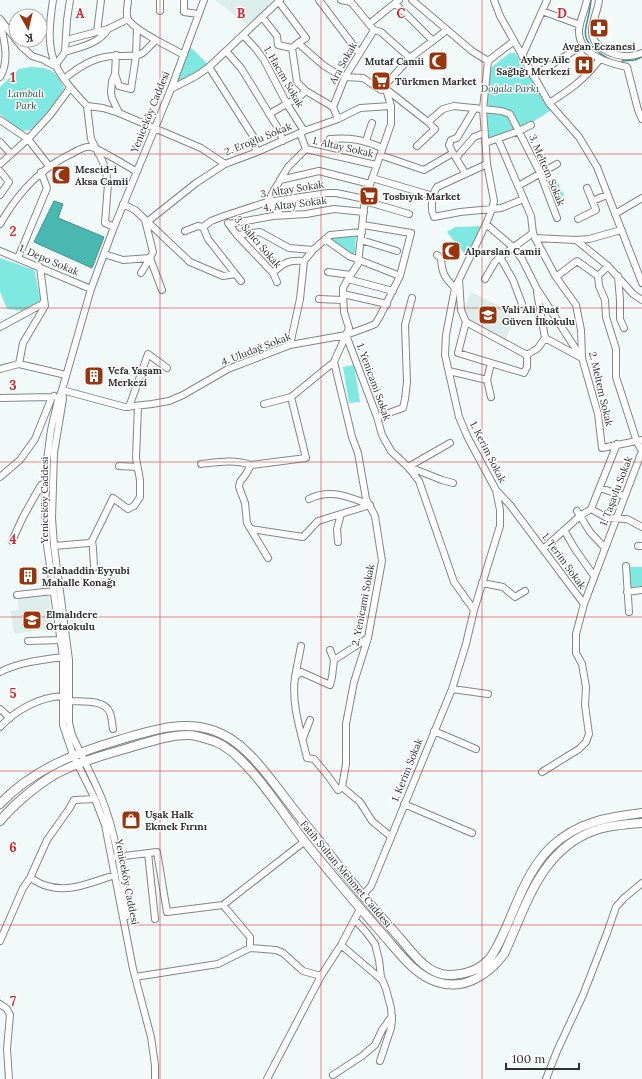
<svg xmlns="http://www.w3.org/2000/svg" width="642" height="1079" font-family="Lora,serif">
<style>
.built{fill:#dcedeb}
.green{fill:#7fe9e1}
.water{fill:#48b8b0;stroke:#40908a}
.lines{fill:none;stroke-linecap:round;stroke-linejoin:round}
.stream{stroke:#40908a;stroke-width:1.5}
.minor-casing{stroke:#7f8786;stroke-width:8}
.major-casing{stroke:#7f8786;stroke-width:10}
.minor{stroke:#fff;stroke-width:6}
.major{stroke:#fff;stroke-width:8}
.grid{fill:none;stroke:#d62828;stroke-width:1;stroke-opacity:0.55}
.labels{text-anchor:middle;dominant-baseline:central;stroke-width:3;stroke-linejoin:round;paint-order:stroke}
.poi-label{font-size:10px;font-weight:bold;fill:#2d3130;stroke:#fff;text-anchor:start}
.street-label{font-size:10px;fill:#2d3130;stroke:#fff}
.park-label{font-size:10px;font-style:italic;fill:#20504d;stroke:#fff}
.grid-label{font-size:13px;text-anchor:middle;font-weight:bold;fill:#d62828;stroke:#fff;stroke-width:3;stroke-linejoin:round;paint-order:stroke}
</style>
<rect width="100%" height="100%" fill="#f1faf9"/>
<path class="built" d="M215 0H272L249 26Z
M471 292 505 309 504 312 516 318 506 338 468 319 464 310Z
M49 595 53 628 14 634 11 611 19 610 17 596 21 598Z"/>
<path class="green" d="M190 47 208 64 197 74 180 81 177 80Z
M510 53H515L551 110 522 129C509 109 510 110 487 108L489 69Z
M30 67C48 67 57 70 64 88L60 96 35 127 32 130 20 131 0 114V87L19 69Z
M487 112C506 111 507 111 514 129L491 138 488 135Z
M556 179 564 195 553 204 547 186Z
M483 226 467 255 463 252 447 232 455 227Z
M356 235 355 253 351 254 329 239 330 236Z
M0 258 34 270 35 272 41 303 23 311 7 309 0 291Z
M354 365 360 402 349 403 343 367Z
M629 567H642V586L631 587Z"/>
<path class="water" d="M54 201 63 204 58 218 104 237 92 268 34 242Z"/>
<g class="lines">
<path class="stream" d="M591 0C588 33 573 37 609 59
M622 61 635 60 642 57"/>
<defs>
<path id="minor" d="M53 0C45 53 50 67 87 106
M128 0C128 6 125 14 128 19 132 27 148 35 156 40
M160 0V11
M184 0V12L198 14
M319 0 359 53
M341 0 351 2 374 30 381 32 410 58
M412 0 472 51 488 61
M494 0 500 16 549 103 579 137 597 167 642 283
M587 0C585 10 580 20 579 30 578 55 608 63 627 67L638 110 642 119
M599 0C598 10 592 21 592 31 591 46 611 55 624 56 630 57 636 55 642 53
M279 2 306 38 298 43
M395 3 433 41
M542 11 580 25
M262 17 277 36 278 45 292 48 298 43 323 65 334 72 345 77 363 78 381 90 386 89 428 122 443 109 454 106 501 111 510 114 540 173 557 218
M0 19 21 46 32 56 44 60 55 66 65 52 67 20 70 0
M369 24 399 0
M447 30 410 58 387 83 386 89 391 106V124L365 199 358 264 348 279 343 288V294L344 312 349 328 346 335 377 417 382 435 391 451 408 467 419 481 454 582 474 610
M97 32 101 0
M243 35 256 49 264 60 287 104 304 131
M66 40 108 29 128 19
M292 48 297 82 306 91 333 107 338 119
M226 51 241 68 278 128 283 141
M65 52C80 47 99 44 108 29
M116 55 115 74 112 81 111 92 112 98 119 113
M522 56 547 0
M209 67 253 136 252 140 257 152
M115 74 119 86 131 89 136 56 137 28
M533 76 583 45
M0 77C10 61 4 39 0 22
M64 79C76 69 89 60 105 57 117 54 136 59 144 52 148 48 152 44 156 40L184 55
M171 89 196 76 209 67 280 0
M549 103C571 89 583 81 600 59
M87 106 103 108 119 113 201 148 225 164
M87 106 91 139 102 160 106 171 108 184 105 223 114 227
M333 107 345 77 374 30
M269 114 299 97 306 91
M0 120 28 139 49 166
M330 139C350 137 364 140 382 148
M498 139 531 216 533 233 535 238 556 277 576 305 581 330 582 358 598 414 602 448 642 440
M366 141 372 123
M0 142 11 154
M485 143 519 131 531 125
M417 146 435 129 428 122
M306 149 376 165
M453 153 449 145 451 140 457 138 475 108
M380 155 424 170 453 153 456 158 474 137 484 133
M456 158 465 173
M0 164 28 139 50 115 70 88
M487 164 437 187C432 194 430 209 434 217L460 212 492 209 501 208 524 199
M0 171 9 182 0 195
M372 178 433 196
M280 180 319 171 370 184
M518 186 557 164
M365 201 409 214
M592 201 607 195
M123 204 135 210 190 262 223 276 235 274
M615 214 642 198
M281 215 267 202 288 167 306 149 300 133
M578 219 596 210 587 188
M145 220 153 252 150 258 162 290
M147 222 196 183 225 164 257 152 304 131 338 119 360 108 391 106
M228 223 237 235 273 273 277 282
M0 224C18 193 40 168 73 153 78 150 85 146 91 147 97 148 129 167 137 172
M229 224 273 216 306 214 334 209 364 212
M486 224 513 247 522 259 537 289 581 357
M203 227 211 221 224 216 267 202 328 193H336L365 199
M203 227 208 239 241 281
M185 231 198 226 203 227
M237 235 260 232 289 248 313 250
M535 238 576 240 589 239 621 230
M325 239 349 256 400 276
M361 240 397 251
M576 240 608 266 633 294 642 300
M0 251 91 289
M104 254 123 260 150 258
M437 255 441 258C442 273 444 277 455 288
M500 257 513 280 522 304
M18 258 47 188 41 172
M328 272 351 275
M141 273 150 258
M273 273C284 262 289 260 304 261
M598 276 608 266
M618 276 620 300V319L624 328
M556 277 577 261 598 276
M348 279 393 291
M485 279 495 262 500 257 533 233
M459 280 461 310 466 322 458 353 524 373 527 367V355
M343 294 387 304
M319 299 342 300
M466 322 527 355
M0 327 44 303
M545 338 580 357
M290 345 300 299 304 261 313 250 330 235 362 232
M527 355 538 348 545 338 537 292
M334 362 352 437 358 453 366 499 375 516 382 561 368 638 354 682 346 724V764L342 787 360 802 372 821 390 836
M19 364 23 343 45 306 40 267
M0 369 19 364 66 375
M449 371 487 380
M62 390 63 399 54 453 52 518 54 546 69 660V723L72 735C82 757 93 777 102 799 116 834 123 879 127 916
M62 390 125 407 152 404 169 401 183 395 228 369 290 345 346 335 368 327 375 324 379 318 400 276 411 233 363 225
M491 397 487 380 491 363
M0 398 52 397 54 396
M264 404 291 397 334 362 346 335
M129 407 148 354 167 368
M377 417 403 408 405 399 407 382 405 325 412 298
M201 464C218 462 235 459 251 465L246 474 240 482 239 487 245 503 247 523 268 558
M251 465 306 458 291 397
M119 466 137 467
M408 467 450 443
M409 467 442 480 453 483
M0 477 20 460 35 439 52 397
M600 488 624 496
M496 490 510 505 584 604 576 634V653L582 664 586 687 585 705 589 734 586 742 579 749 542 772
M309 499C330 488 350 497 370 505
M591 509 607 518 627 519 642 527
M577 511 590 532 605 548
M251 529 303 537 318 521 370 505
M564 530 575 549 594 576
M12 541 23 517 41 485 46 483
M92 541 93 548 94 567
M338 542 337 529 341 514
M54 546 89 543 92 541 113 498 128 509 134 506 140 497V480L136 458 138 406
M638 546H642
M543 549 580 516 591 509 617 444
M626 566 629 612
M482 583 503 587 515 597 525 591
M627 592 642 590
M17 595 53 591
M584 604 642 451 637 442 616 377V349L606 317 605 300 599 286 598 276
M28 641 61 640
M330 650 334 660
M0 672C20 662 42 660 63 657
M295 677 301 646
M452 689 488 694
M69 701C82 702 105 699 110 713 112 718 112 724 113 729
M0 709 10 718
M0 727C16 710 39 697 63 696
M434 731 476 749
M303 738 310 720
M342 787 338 790 328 776 314 759 307 758C301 732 291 704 295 677L301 672 330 685 332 677 334 660 368 638
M404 804 472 833
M148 853 155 919
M116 857 157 852 167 912 223 905 305 841
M30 878C35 880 40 884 44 885 68 894 92 882 115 875
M363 895 371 886 452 689 466 644 474 610 500 526V510L496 490 468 438 459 417 445 355 446 335 455 288 486 224 492 209 494 201 487 164 483 109 488 61 514 41
M355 920 366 932 375 944 379 960 381 977 386 989 391 1008 392 1020 391 1028 380 1061
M0 941 23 888 30 878 47 840 69 809 74 800 95 799
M341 945 382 980
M250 948 276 950 283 953 303 971 321 976
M135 977 218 964 250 948V937L223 905
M0 1004 7 1009 10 1015 7 1049 9 1079
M333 1075 362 1056 375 1045 382 1030 392 1016
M155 1079V1065L151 1037 133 969 105 825 95 799 73 755 63 725V657L47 545 45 509 47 460 51 430 58 400 62 390 91 289 114 227 171 89 204 0
M267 1079 321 976 341 945 360 909
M546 1079 557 1051 583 995 607 933 616 907 624 898 642 883"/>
<path id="major" d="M0 804C32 770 75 753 119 740 150 731 183 719 215 731 243 741 262 768 280 791 292 807 304 823 317 838 343 872 370 905 399 937 412 952 426 974 448 975 464 975 480 970 490 958 497 949 501 938 506 928 518 900 529 868 552 846 578 822 608 817 642 813
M0 821C13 805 36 786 54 775 73 764 97 757 118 751 140 745 165 735 188 735 197 735 207 739 216 742 247 755 281 811 302 838 329 872 357 905 386 938 400 954 415 975 437 982 464 991 488 975 504 954 526 907 540 849 596 830 611 825 627 824 642 823"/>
</defs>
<use href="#minor" class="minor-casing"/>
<use href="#major" class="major-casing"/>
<use href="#minor" class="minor"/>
<use href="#major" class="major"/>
</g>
<path class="grid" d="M160 0V1079M321 0V1079M482 0V1079M0 154H642M0 308H642M0 462H642M0 617H642M0 771H642M0 925H642"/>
<defs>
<symbol id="pharmacy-square" viewBox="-11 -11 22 22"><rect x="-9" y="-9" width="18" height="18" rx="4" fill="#9a340c" stroke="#fff"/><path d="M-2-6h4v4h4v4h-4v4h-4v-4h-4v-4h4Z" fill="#fff"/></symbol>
<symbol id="mosque-square" viewBox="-11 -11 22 22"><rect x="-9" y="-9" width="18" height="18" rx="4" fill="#9a340c" stroke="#fff"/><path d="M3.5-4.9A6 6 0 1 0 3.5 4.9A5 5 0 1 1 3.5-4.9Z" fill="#fff"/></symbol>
<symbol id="hospital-square" viewBox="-11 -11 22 22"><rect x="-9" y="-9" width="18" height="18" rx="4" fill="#9a340c" stroke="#fff"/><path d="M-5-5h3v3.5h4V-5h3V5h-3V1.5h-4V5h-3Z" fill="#fff"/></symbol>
<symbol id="supermarket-square" viewBox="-11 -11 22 22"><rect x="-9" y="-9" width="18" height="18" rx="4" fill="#9a340c" stroke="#fff"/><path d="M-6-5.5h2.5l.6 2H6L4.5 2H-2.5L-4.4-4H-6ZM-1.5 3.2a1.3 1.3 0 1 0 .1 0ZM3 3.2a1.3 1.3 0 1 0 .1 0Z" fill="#fff"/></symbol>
<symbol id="school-square" viewBox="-11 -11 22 22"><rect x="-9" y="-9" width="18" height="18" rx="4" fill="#9a340c" stroke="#fff"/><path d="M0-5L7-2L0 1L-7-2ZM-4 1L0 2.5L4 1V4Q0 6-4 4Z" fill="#fff"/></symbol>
<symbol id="building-square" viewBox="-11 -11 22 22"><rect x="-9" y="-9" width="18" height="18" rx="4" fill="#9a340c" stroke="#fff"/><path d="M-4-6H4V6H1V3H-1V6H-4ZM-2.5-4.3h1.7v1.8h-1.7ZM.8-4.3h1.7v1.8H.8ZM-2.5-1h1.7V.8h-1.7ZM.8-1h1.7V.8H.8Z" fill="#fff"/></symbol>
<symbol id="shop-square" viewBox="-11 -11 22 22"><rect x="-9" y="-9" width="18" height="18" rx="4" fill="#9a340c" stroke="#fff"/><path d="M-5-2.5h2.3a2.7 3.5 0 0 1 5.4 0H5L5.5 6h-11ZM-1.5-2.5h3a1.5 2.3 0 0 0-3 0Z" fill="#fff"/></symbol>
</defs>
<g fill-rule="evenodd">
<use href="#pharmacy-square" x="588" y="17" width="22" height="22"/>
<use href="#mosque-square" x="427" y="50" width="22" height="22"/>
<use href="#hospital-square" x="573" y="54" width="22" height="22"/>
<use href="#supermarket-square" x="370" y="70" width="22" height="22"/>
<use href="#mosque-square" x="50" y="164" width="22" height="22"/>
<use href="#supermarket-square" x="358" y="185" width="22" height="22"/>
<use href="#mosque-square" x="440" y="240" width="22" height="22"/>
<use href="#school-square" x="477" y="304" width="22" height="22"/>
<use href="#building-square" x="83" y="365" width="22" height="22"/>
<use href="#building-square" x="17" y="565" width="22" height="22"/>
<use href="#school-square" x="21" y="609" width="22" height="22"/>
<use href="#shop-square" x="120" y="809" width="22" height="22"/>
</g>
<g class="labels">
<g class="poi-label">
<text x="599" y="46" text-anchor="middle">Avgan Eczanesi</text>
<text x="570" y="59" text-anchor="end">Aybey Aile<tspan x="570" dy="12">Sağlığı Merkezi</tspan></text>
<text x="424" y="61" text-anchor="end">Mutaf Camii</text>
<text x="395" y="81">Türkmen Market</text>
<text x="75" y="169">Mescid-i<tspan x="75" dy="12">Aksa Camii</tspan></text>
<text x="383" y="196">Tosbıyık Market</text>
<text x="465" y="251">Alparslan Camii</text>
<text x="502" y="309">Vali Ali Fuat<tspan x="502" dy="12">Güven İlkokulu</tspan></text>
<text x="108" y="370">Vefa Yaşam<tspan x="108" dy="12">Merkezi</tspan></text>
<text x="42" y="570">Selahaddin Eyyubi<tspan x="42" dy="12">Mahalle Konağı</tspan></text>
<text x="46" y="614">Elmalıdere<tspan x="46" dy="12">Ortaokulu</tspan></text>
<text x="145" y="814">Uşak Halk<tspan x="145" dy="12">Ekmek Fırını</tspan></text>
</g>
<g class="street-label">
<text transform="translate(343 63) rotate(-61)">Ara Sokak</text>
<text transform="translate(284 77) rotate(60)">1. Hacım Sokak</text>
<text transform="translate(150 112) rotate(-68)">Yeniceköy Caddesi</text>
<text transform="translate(258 139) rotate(-22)">2. Eroğlu Sokak</text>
<text transform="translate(343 147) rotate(13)">1. Altay Sokak</text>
<text transform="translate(547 170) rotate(67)">3. Meltem Sokak</text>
<text transform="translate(292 189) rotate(-9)">3. Altay Sokak</text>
<text transform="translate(295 204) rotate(-7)">4. Altay Sokak</text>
<text transform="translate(258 242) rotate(49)">3. Salıcı Sokak</text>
<text transform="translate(49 260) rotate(23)">1. Depo Sokak</text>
<text transform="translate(256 349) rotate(-21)">4. Uludağ Sokak</text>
<text transform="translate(374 382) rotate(70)">1. Yenicami Sokak</text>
<text transform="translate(601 389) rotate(77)">2. Meltem Sokak</text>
<text transform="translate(488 452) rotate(63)">1. Kerim Sokak</text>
<text transform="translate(616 491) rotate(-69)">1. Taşavlu Sokak</text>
<text transform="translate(44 500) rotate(-90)">Yeniceköy Caddesi</text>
<text transform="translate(564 561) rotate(54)">1. Terim Sokak</text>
<text transform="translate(363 605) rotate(-79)">2. Yenicami Sokak</text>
<text transform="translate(407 770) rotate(-68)">1. Kerim Sokak</text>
<text transform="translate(346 874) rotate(50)">Fatih Sultan Mehmet Caddesi</text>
<text transform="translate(127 882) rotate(79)">Yeniceköy Caddesi</text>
</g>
<g class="park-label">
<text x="510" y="88">Doğala Parkı</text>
<text x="26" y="93">Lambalı<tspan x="26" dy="12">Park</tspan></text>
</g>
</g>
<g class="grid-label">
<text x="80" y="18">A</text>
<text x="241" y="18">B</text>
<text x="401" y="18">C</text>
<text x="562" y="18">D</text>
<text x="13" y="82">1</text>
<text x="13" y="236">2</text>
<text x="13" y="390">3</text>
<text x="13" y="544">4</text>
<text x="13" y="698">5</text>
<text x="13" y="852">6</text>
<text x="13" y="1006">7</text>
</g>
<g transform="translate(28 28) rotate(172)"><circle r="19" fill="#ffffff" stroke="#abadac"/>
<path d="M0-3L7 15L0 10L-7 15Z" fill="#9a340c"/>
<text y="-6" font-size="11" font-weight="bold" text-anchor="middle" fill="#2d3130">K</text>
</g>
<path d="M506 1063v6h73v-6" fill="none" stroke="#2d3130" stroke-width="2"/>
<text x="512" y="1063" font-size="12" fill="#2d3130" stroke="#ffffff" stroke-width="3" paint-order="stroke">100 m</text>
</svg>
